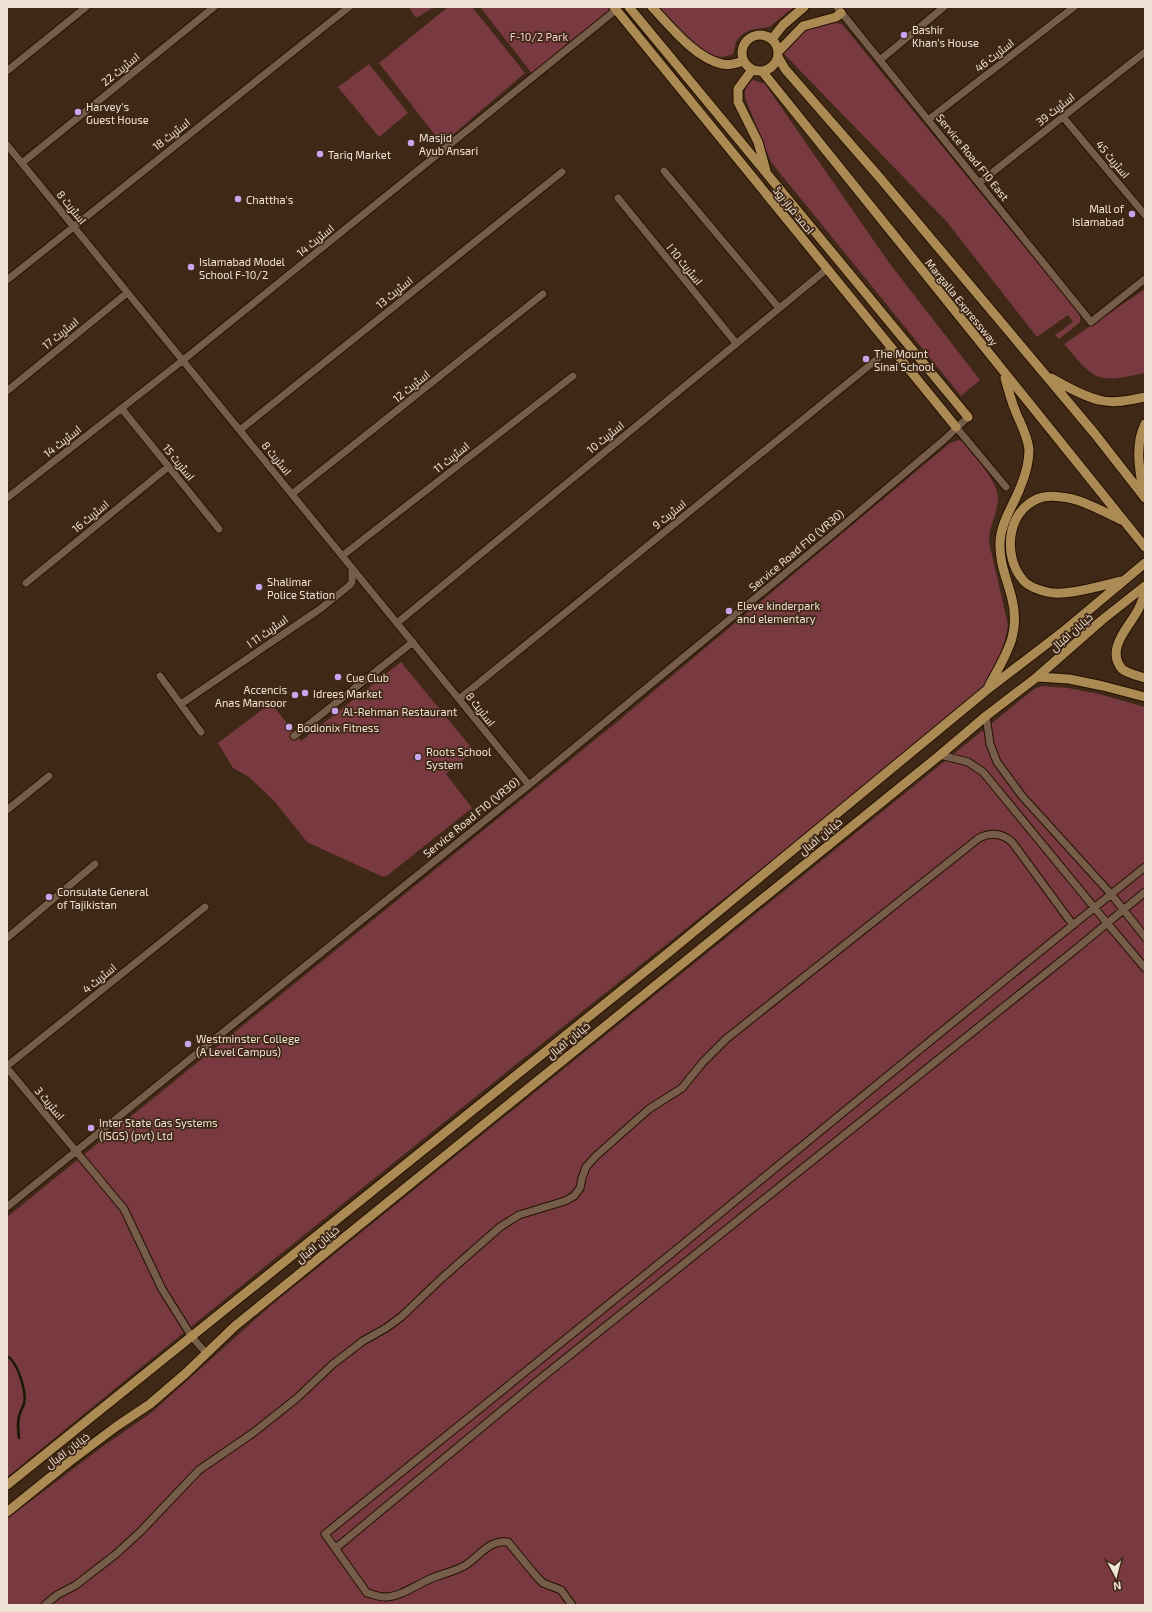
<svg xmlns="http://www.w3.org/2000/svg" width="1152" height="1612" font-family="'Exo 2',Cairo,sans-serif">
<style>
.green{fill:#783940}
.lines{fill:none;stroke-linecap:round;stroke-linejoin:round}
.stream{stroke:#1a1901;stroke-width:2.5}
.minor-casing{stroke:#251101;stroke-width:9}
.major-casing{stroke:#251101;stroke-width:11}
.minor{stroke:#765d49;stroke-width:7}
.major{stroke:#ab8a53;stroke-width:9}
.poi-dot{fill:#c8a6ef;stroke:#3f2916;stroke-width:1.5}
.labels{text-anchor:middle;dominant-baseline:central;stroke-width:3.5;stroke-linejoin:round;paint-order:stroke}
.poi-label{font-size:11px;fill:#f1e2d6;stroke:#3f2916;text-anchor:start}
.park-label{font-size:11px;fill:#f9cacd;stroke:#3f2916}
.street-label{font-size:11px;fill:#f1e2d6;stroke:#3f2916}
</style>
<rect width="100%" height="100%" fill="#3f2916"/>
<path class="green" d="M409 7H434L416 18Z
M448 7H472L525 73 442 144 379 63Z
M480 7H614L616 10 534 76Z
M656 7H794L769 27 750 30 741 35 736 42 733 54C729 55 724 57 721 57 696 54 673 24 656 7Z
M837 23 842 24 1077 311 1080 316V322L1059 339 1055 335 1073 322 1068 315 1037 337 947 222 783 53C803 31 806 24 837 23Z
M369 64 408 113 379 137 338 87Z
M753 80 765 84 890 264 980 380 961 396 771 162 746 100C744 90 745 87 753 80Z
M1145 289V373C1128 376 1105 384 1090 372 1080 364 1072 353 1064 344Z
M959 440 963 442C974 456 999 482 998 499 997 514 989 527 989 542L1008 625 1005 640 988 689C659 949 331 1211 7 1477V1217L617 722 950 443Z
M401 662 474 751 446 774 472 808 388 875 383 877 307 842 275 802 264 791 249 777 233 768 218 743 271 703 301 741Z
M1042 686 1068 688 1099 694 1145 707V1605H7V1519L102 1447 151 1413 269 1307 1034 689Z"/>
<g class="lines">
<path class="stream" d="M7 1356C18 1362 27 1393 24 1404 23 1407 21 1410 20 1413 17 1421 18 1429 19 1438"/>
<defs>
<path id="minor" d="M837 7 1091 322 1145 279
M880 60 944 7
M7 71 86 7
M1063 117 1145 215
M928 120 1074 7
M7 145 529 785
M22 163 214 7
M664 171 779 308
M979 183 1145 52
M618 198 736 343
M7 280 349 7
M7 391 127 293
M122 409 219 529
M956 427 1006 487
M240 430 562 172
M292 494 543 294
M7 498 182 361 616 10
M342 556 573 376
M26 583 168 467
M397 623 827 269
M160 676 201 732
M459 699 892 347
M181 704 320 609 350 585 352 582V569
M986 716 990 744 997 762 1022 796 1111 894 1145 937
M294 736 413 642
M940 755 968 762 983 772 1107 923 1145 968
M7 810 49 776
M7 938 95 864
M7 1066 205 907
M7 1068 124 1209 162 1289 192 1337 206 1353
M7 1207 529 785 840 528 945 439 968 417
M336 1548 540 1379 1076 949 1145 892
M45 1605 57 1595 76 1585 116 1554 140 1532 199 1470 253 1433 297 1398 333 1364 363 1341 386 1328 401 1317 442 1278 500 1227 519 1215 565 1201 574 1196 580 1188 582 1178 586 1167 596 1156 649 1109 682 1088 703 1062 726 1039 979 838C991 832 1002 833 1012 842L1073 925
M572 1605 561 1590 543 1583 537 1577 508 1542C489 1539 478 1558 464 1566 453 1572 441 1574 430 1579 416 1585 400 1597 385 1597 379 1597 372 1594 367 1593L325 1534C440 1440 556 1347 672 1253 829 1124 986 994 1145 867"/>
<path id="major" d="M614 7 956 427
M629 7 968 417
M652 7C670 26 695 58 722 64 729 66 737 63 743 61
M742 53a18 18 0 1 1 36 0a18 18 0 1 1-36 0Z
M772 39 783 25 804 7
M778 52 803 26 836 17 841 13
M778 57 785 69 880 178 1095 434 1145 498
M752 70 738 89V102L758 142 766 171
M762 71 1145 547
M1051 378C1066 386 1082 396 1099 400 1114 404 1131 400 1145 397
M1144 496C1140 473 1134 446 1145 424
M1121 520C1104 512 1080 498 1061 497 1054 496 1044 496 1037 499 1006 513 1003 557 1023 580 1028 587 1039 590 1047 592 1065 597 1103 585 1122 581
M1145 593C1143 598 1141 605 1138 610 1129 627 1105 649 1122 669 1126 673 1139 676 1145 678
M1037 677 1069 679 1103 686 1145 697
M989 686C1006 654 1022 633 1011 595 1006 577 999 561 1000 542 1001 522 1013 506 1020 488 1025 476 1029 463 1029 450 1028 436 1020 423 1015 410 1011 400 1008 389 1005 378
M7 1485 668 953 988 689 1065 630 1145 563
M7 1512 69 1462 117 1426 150 1404 186 1373 235 1326 940 755 986 716 1037 677 1102 620 1145 586"/>
</defs>
<use href="#minor" class="minor-casing"/>
<use href="#major" class="major-casing"/>
<use href="#minor" class="minor"/>
<use href="#major" class="major"/>
</g>
<g class="poi-dot">
<circle cx="904" cy="35" r="4"/>
<circle cx="78" cy="112" r="4"/>
<circle cx="411" cy="143" r="4"/>
<circle cx="320" cy="154" r="4"/>
<circle cx="238" cy="199" r="4"/>
<circle cx="1132" cy="214" r="4"/>
<circle cx="191" cy="267" r="4"/>
<circle cx="866" cy="359" r="4"/>
<circle cx="259" cy="587" r="4"/>
<circle cx="729" cy="611" r="4"/>
<circle cx="338" cy="677" r="4"/>
<circle cx="305" cy="693" r="4"/>
<circle cx="295" cy="695" r="4"/>
<circle cx="335" cy="711" r="4"/>
<circle cx="289" cy="727" r="4"/>
<circle cx="418" cy="757" r="4"/>
<circle cx="49" cy="897" r="4"/>
<circle cx="188" cy="1044" r="4"/>
<circle cx="91" cy="1128" r="4"/>
</g>
<g class="labels">
<g class="poi-label">
<text x="912" y="29">Bashir<tspan x="912" dy="13">Khan's House</tspan></text>
<text x="86" y="106">Harvey's<tspan x="86" dy="13">Guest House</tspan></text>
<text x="419" y="137">Masjid<tspan x="419" dy="13">Ayub Ansari</tspan></text>
<text x="328" y="154">Tariq Market</text>
<text x="246" y="199">Chattha's</text>
<text x="1124" y="208" text-anchor="end">Mall of<tspan x="1124" dy="13">Islamabad</tspan></text>
<text x="199" y="261">Islamabad Model<tspan x="199" dy="13">School F-10/2</tspan></text>
<text x="874" y="353">The Mount<tspan x="874" dy="13">Sinai School</tspan></text>
<text x="267" y="581">Shalimar<tspan x="267" dy="13">Police Station</tspan></text>
<text x="737" y="605">Eleve kinderpark<tspan x="737" dy="13">and elementary</tspan></text>
<text x="346" y="677">Cue Club</text>
<text x="287" y="689" text-anchor="end">Accencis<tspan x="287" dy="13">Anas Mansoor</tspan></text>
<text x="313" y="693">Idrees Market</text>
<text x="343" y="711">Al-Rehman Restaurant</text>
<text x="297" y="727">Bodionix Fitness</text>
<text x="426" y="751">Roots School<tspan x="426" dy="13">System</tspan></text>
<text x="57" y="891">Consulate General<tspan x="57" dy="13">of Tajikistan</tspan></text>
<text x="196" y="1038">Westminster College<tspan x="196" dy="13">(A Level Campus)</tspan></text>
<text x="99" y="1122">Inter State Gas Systems<tspan x="99" dy="13">(ISGS) (pvt) Ltd</tspan></text>
</g>
<g class="park-label">
<text x="539" y="36">F-10/2 Park</text>
</g>
<g class="street-label">
<text transform="translate(994 55) rotate(-38)">اسٹریٹ 46</text>
<text transform="translate(120 69) rotate(-39)">اسٹریٹ 22</text>
<text transform="translate(1055 109) rotate(-38)">اسٹریٹ 39</text>
<text transform="translate(171 134) rotate(-38)">اسٹریٹ 18</text>
<text transform="translate(973 157) rotate(51)">Service Road F10 East</text>
<text transform="translate(1113 159) rotate(50)">اسٹریٹ 45</text>
<text transform="translate(72 207) rotate(51)">اسٹریٹ 8</text>
<text transform="translate(794 210) rotate(51)">احمد فراز روڈ</text>
<text transform="translate(315 240) rotate(-39)">اسٹریٹ 14</text>
<text transform="translate(685 264) rotate(51)">اسٹریٹ 10 ا</text>
<text transform="translate(394 292) rotate(-39)">اسٹریٹ 13</text>
<text transform="translate(962 302) rotate(51)">Margalla Expressway</text>
<text transform="translate(60 333) rotate(-39)">اسٹریٹ 17</text>
<text transform="translate(411 386) rotate(-39)">اسٹریٹ 12</text>
<text transform="translate(605 437) rotate(-39)">اسٹریٹ 10</text>
<text transform="translate(62 441) rotate(-38)">اسٹریٹ 14</text>
<text transform="translate(451 457) rotate(-38)">اسٹریٹ 11</text>
<text transform="translate(277 458) rotate(51)">اسٹریٹ 8</text>
<text transform="translate(179 462) rotate(51)">اسٹریٹ 15</text>
<text transform="translate(669 514) rotate(-39)">اسٹریٹ 9</text>
<text transform="translate(90 516) rotate(-39)">اسٹریٹ 16</text>
<text transform="translate(796 550) rotate(-40)">Service Road F10 (VR30)</text>
<text transform="translate(267 631) rotate(-35)">اسٹریٹ 11 ا</text>
<text transform="translate(1071 632) rotate(-41)">خیابان اقبال</text>
<text transform="translate(481 709) rotate(52)">اسٹریٹ 8</text>
<text transform="translate(471 817) rotate(-39)">Service Road F10 (VR30)</text>
<text transform="translate(820 836) rotate(-39)">خیابان اقبال</text>
<text transform="translate(99 978) rotate(-39)">اسٹریٹ 4</text>
<text transform="translate(568 1040) rotate(-39)">خیابان اقبال</text>
<text transform="translate(50 1103) rotate(50)">اسٹریٹ 3</text>
<text transform="translate(317 1244) rotate(-39)">خیابان اقبال</text>
<text transform="translate(67 1450) rotate(-37)">خیابان اقبال</text>
</g>
</g>
<rect width="1152" height="1612" fill="none" stroke="#f1e2d6" stroke-width="16"/>
<g transform="translate(1116 1576) rotate(173)" stroke="#3f2916" stroke-width="3" paint-order="stroke">
<path d="M0-3L7 15L0 10L-7 15Z" fill="#f1e2d6"/>
<text y="-6" font-size="11" font-weight="bold" text-anchor="middle" fill="#f1e2d6">N</text>
</g>
</svg>
